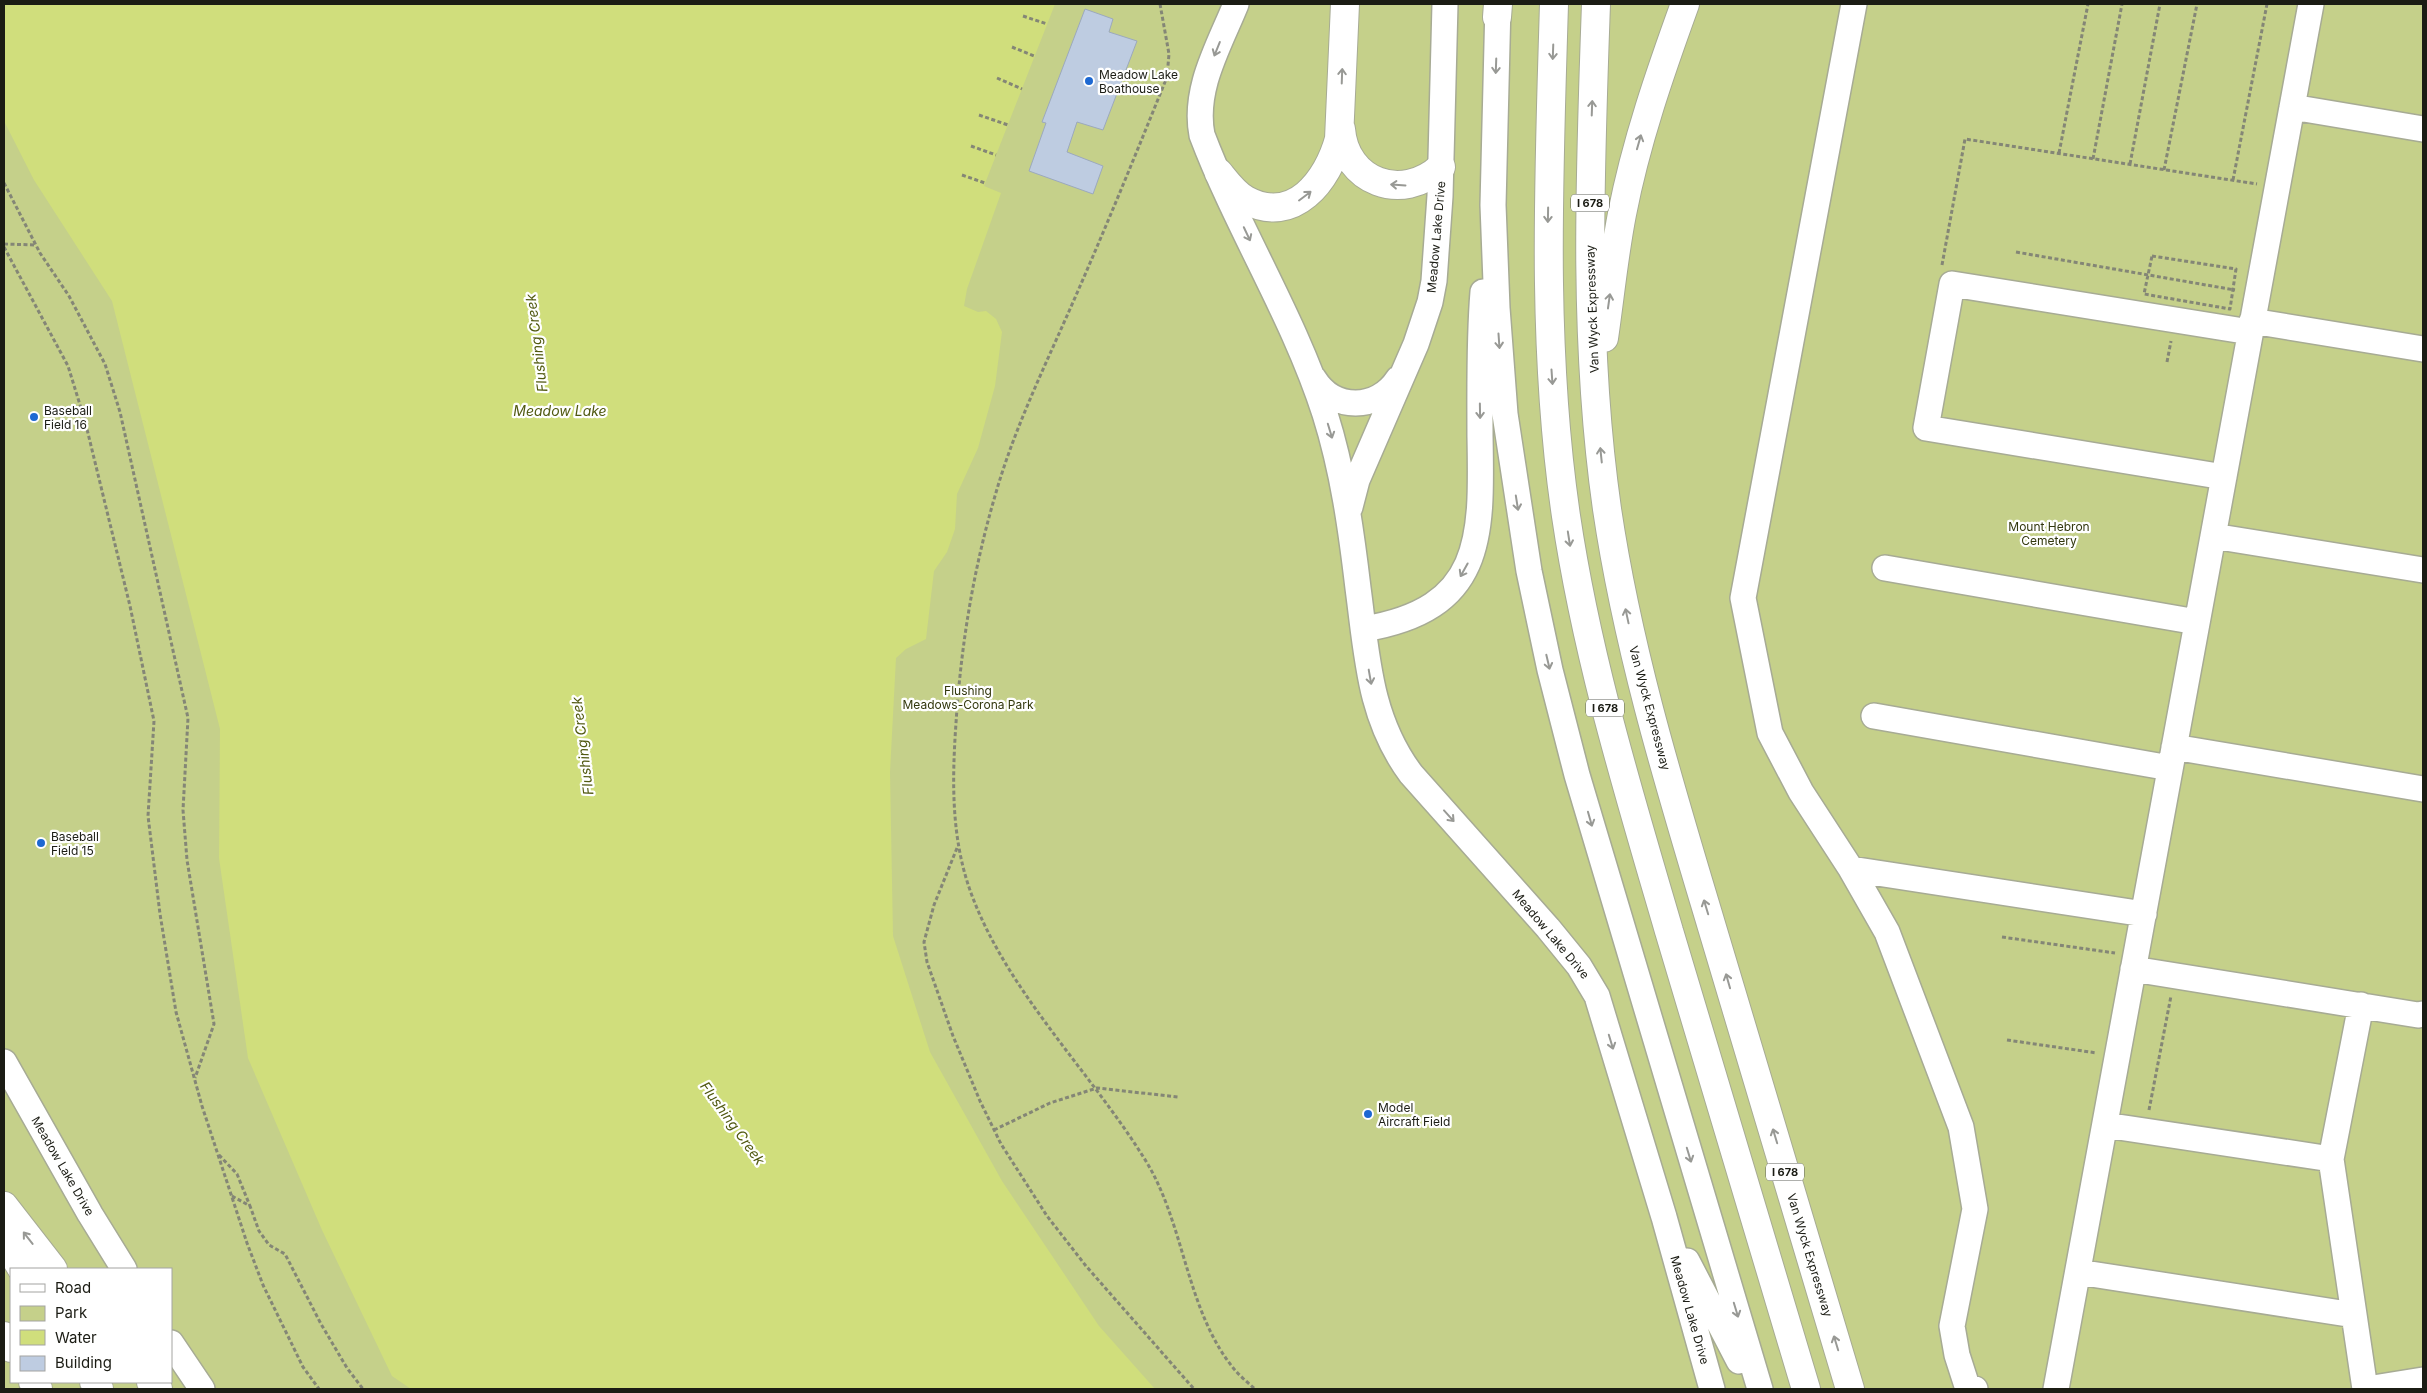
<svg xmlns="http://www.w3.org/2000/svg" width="2427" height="1393" font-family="Inter,sans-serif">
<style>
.green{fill:#c5d08a;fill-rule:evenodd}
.water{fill:#d0de7c}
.building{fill:#becce1;stroke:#9ca9bd}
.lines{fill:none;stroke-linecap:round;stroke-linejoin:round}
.minor-casing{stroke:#a7ab94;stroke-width:28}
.highway-casing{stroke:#a7ab94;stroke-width:30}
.path{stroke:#848676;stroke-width:3;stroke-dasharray:4 2.5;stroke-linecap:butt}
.minor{stroke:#fff;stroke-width:25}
.highway{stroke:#fff;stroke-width:28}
.oneway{stroke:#989995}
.poi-dot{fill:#1d68d2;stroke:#fff;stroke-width:2}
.labels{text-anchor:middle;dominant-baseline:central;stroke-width:4.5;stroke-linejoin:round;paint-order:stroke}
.shield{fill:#fff;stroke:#5f605a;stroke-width:1}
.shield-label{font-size:11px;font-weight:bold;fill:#1b1c14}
.poi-label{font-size:12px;fill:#1b1c14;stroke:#fff;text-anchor:start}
.street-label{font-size:12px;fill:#1b1c14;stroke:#fff}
.park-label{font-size:12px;fill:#32370d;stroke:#fff}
.water-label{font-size:14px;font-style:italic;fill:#515911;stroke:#fff}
</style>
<rect width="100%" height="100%" fill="#f5f9e0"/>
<path class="green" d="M4 4H2423V1389H4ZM11 1269H171V1382H11Z"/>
<path class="water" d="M4 4H1055L984 186 1001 193 967 289 964 306 978 312 986 311 996 319 1002 332 995 386 978 448 957 494 955 529 947 552 934 571 926 639 906 649 896 658 890 772 893 936 930 1052 1002 1181 1099 1326 1155 1389H411L392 1376 322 1230 248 1058 219 858 220 729 112 301 34 180 4 121Z"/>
<path class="building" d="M1085 9 1113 19 1109 32 1137 41 1103 130 1077 122 1067 152 1103 166 1093 194 1029 171 1046 123 1042 122Z"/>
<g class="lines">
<defs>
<path id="minor" d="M1236 4C1219 46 1193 89 1202 135 1238 230 1294 317 1325 414 1343 471 1351 529 1358 588 1367 655 1369 718 1411 774L1548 928 1579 966 1597 996 1664 1217 1712 1389
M1498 4 1493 205 1497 308 1505 414 1529 571 1550 670 1577 775 1760 1389
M1854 4 1743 598 1770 733 1801 792 1851 869 1887 932 1961 1127 1975 1209 1952 1326 1957 1355 1967 1386 1975 1389
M2292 107 2423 129
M2252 321 2423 349
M1314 379C1334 411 1377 411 1398 379
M2224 477 1926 428 1952 284 2250 332
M1350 507 1357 480 1416 344 1430 302 1434 281 1440 196 1445 4
M2213 536 2423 570
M1885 568 2197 622
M1364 629C1484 609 1482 538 1480 436 1480 388 1479 340 1483 292
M1874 716 2170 768
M2174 747 2423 789
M1851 869 2144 914
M2133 969 2418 1015 2423 1014
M4 1062 90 1214 124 1269
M2105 1125 2331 1159 2361 1005
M2331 1159 2365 1389
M1687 1261 1739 1361
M2078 1272 2354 1315
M171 1343 202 1389
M2056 1389 2311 4
M2367 1389 2423 1380"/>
<path id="highway" d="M1554 4C1549 175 1541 346 1566 516 1587 658 1629 794 1669 931 1715 1084 1761 1237 1806 1389
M1596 4C1590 173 1583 341 1607 509 1628 651 1670 787 1711 924 1757 1079 1804 1234 1850 1389
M1497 17 1498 4
M1341 129C1345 182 1402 203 1441 167
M1219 173C1227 183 1235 194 1246 200 1294 226 1328 180 1339 139L1345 4
M1604 338C1610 297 1614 255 1622 214 1636 142 1660 73 1685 4
M4 1206 53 1269
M4 1240 22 1269
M4 1336 11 1348
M33 1382 38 1389
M94 1382 99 1389
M151 1382 158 1389"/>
</defs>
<use href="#minor" class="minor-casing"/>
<use href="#highway" class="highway-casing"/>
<path class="path" d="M1160 4 1169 54 1167 77C1136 154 1104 232 1070 309 1043 370 1013 432 995 496 973 571 961 646 956 723 952 781 951 838 971 893 1007 991 1089 1070 1144 1158 1185 1222 1185 1309 1234 1369 1240 1376 1248 1383 1255 1389
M1023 16 1047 24
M1012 47 1034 56
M997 78 1022 89
M979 115 1008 125
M971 146 996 155
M2059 153 2088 4
M2093 159 2122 4
M2130 164 2160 4
M2164 170 2197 4
M962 175 985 183
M2233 180 2267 4
M4 183 40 253 69 296 105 364 120 412 188 718 183 810 187 860 214 1024 195 1078
M4 244 36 245
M4 247 68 366 85 421 130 606 154 721 148 816 160 914 176 1012 202 1106 247 1243 263 1285 303 1367 319 1389
M2016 252 2235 290
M2152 256 2236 269 2230 309 2144 294Z
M1942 265 1965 139 2257 184
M2167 362 2171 341
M957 848 934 905 924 942 927 962 953 1036 980 1101 1001 1144 1047 1216 1086 1266 1194 1389
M2002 937 2115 953
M2007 1040 2097 1053
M2149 1110 2171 996
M994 1130 1050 1103 1097 1088 1178 1097
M219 1155 237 1174 250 1206
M232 1196 250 1206 259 1231 269 1245 285 1254 321 1324 347 1368 363 1389"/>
<use href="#minor" class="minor"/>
<use href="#highway" class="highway"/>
</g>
<defs><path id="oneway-shaft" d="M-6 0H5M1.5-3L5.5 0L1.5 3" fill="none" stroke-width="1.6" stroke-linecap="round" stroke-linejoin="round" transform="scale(1.25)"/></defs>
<g class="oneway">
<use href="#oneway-shaft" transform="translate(1217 49) rotate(112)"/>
<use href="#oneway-shaft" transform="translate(1553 52) rotate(92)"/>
<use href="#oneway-shaft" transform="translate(1496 66) rotate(92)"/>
<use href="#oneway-shaft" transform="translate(1342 76) rotate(-88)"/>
<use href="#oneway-shaft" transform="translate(1592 108) rotate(-88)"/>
<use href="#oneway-shaft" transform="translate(1639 142) rotate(-74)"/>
<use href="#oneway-shaft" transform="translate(1398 185) rotate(-176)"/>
<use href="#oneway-shaft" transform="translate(1305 196) rotate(-37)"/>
<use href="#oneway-shaft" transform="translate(1548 215) rotate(91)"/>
<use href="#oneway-shaft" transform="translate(1247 234) rotate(65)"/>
<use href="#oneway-shaft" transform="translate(1609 301) rotate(-82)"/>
<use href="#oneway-shaft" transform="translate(1499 341) rotate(86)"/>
<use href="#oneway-shaft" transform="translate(1552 377) rotate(86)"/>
<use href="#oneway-shaft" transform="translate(1480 411) rotate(89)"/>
<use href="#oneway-shaft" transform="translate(1330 431) rotate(73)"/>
<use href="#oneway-shaft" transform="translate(1601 455) rotate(-96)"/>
<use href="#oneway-shaft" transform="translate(1517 503) rotate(81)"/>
<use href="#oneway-shaft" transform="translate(1569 539) rotate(81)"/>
<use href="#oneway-shaft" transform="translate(1464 570) rotate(119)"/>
<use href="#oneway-shaft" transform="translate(1627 616) rotate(-102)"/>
<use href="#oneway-shaft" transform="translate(1548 662) rotate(77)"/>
<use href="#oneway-shaft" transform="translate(1370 677) rotate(80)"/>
<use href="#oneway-shaft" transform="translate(1449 816) rotate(48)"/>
<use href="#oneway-shaft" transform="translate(1590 819) rotate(74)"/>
<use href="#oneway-shaft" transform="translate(1706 907) rotate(-107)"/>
<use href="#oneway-shaft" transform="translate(1728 981) rotate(-106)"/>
<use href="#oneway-shaft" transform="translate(1611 1042) rotate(73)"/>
<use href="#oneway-shaft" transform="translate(1775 1136) rotate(-107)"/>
<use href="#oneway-shaft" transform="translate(1689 1155) rotate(73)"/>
<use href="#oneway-shaft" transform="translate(28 1238) rotate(-128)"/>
<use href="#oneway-shaft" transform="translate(1736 1310) rotate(73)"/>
<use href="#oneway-shaft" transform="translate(1836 1343) rotate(-107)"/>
</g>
<g class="poi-dot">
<circle cx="1089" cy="81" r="5"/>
<circle cx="34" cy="417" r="5"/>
<circle cx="41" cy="843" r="5"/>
<circle cx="1368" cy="1114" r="5"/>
</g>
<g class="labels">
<g class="shield">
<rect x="1571" y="194.5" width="38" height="17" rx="4"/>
<rect x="1586" y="699.5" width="38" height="17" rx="4"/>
<rect x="1766" y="1163.5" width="38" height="17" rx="4"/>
</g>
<g class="shield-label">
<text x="1590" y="203">I 678</text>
<text x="1605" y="708">I 678</text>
<text x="1785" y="1172">I 678</text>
</g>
<g class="poi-label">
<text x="1099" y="74">Meadow Lake<tspan x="1099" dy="14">Boathouse</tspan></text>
<text x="44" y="410">Baseball<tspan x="44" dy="14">Field 16</tspan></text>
<text x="51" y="836">Baseball<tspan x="51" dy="14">Field 15</tspan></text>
<text x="1378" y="1107">Model<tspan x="1378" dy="14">Aircraft Field</tspan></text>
</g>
<g class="street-label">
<text transform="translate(1436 237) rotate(-85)">Meadow Lake Drive</text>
<text transform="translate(1592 309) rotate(-92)">Van Wyck Expressway</text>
<text transform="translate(1650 708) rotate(75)">Van Wyck Expressway</text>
<text transform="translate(1551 934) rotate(50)">Meadow Lake Drive</text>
<text transform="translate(63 1166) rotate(60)">Meadow Lake Drive</text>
<text transform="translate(1810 1255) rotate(73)">Van Wyck Expressway</text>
<text transform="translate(1690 1310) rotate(74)">Meadow Lake Drive</text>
</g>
<g class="park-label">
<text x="2049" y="526">Mount Hebron<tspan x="2049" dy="14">Cemetery</tspan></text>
<text x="968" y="690">Flushing<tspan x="968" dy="14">Meadows-Corona Park</tspan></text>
</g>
<g class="water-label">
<text transform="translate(536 343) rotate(-97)">Flushing Creek</text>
<text x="560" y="410">Meadow Lake</text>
<text transform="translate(582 746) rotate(-97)">Flushing Creek</text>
<text transform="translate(733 1123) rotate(54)">Flushing Creek</text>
</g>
</g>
<rect width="2427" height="1393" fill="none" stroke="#1b1c14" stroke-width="10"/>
<rect x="10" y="1268" width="162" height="115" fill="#ffffff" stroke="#a4a4a1"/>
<rect x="20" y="1284" width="25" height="8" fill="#ffffff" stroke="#a4a4a1"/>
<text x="55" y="1293" font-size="15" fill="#1b1c14">Road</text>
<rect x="20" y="1306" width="25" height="15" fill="#c5d08a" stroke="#a4a4a1"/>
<text x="55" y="1318" font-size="15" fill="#1b1c14">Park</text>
<rect x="20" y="1330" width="25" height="15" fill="#d0de7c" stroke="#a4a4a1"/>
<text x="55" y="1343" font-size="15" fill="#1b1c14">Water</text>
<rect x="20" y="1356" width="25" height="15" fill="#becce1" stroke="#a4a4a1"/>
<text x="55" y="1368" font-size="15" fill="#1b1c14">Building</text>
</svg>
